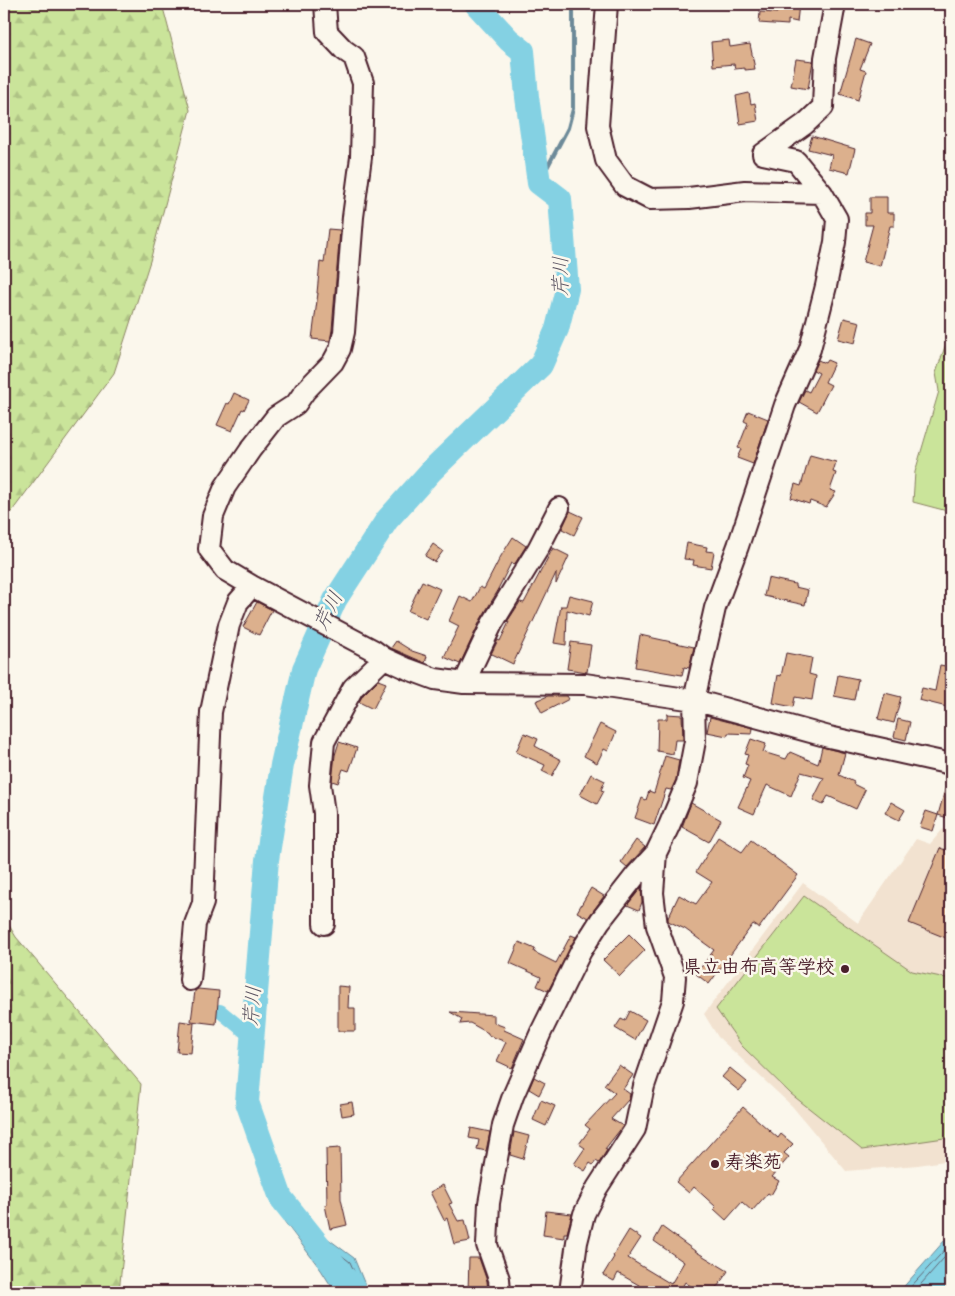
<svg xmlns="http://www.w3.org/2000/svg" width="955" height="1296" font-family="'Gochi Hand','Klee One',sans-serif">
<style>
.built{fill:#f2e2d0}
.forest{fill:url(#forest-firs);stroke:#8a8262}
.pitch{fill:#cae49a;stroke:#8a8262}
.water{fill:#84d1e3;stroke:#6d8a99}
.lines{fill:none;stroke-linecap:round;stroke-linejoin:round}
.shore{stroke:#616675;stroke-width:1}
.stream{stroke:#6d8a99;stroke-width:4}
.canal{stroke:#84d1e3;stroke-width:14}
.river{stroke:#84d1e3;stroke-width:24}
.building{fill:#dcb08d;stroke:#4a1f2b}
.minor-casing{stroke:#4a1f2b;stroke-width:24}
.minor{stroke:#fbf7ec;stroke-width:20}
.poi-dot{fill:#4a1f2b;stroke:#fbf7ec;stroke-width:2}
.labels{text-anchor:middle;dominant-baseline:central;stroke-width:5;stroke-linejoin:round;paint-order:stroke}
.poi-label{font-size:19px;font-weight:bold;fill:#4a1f2b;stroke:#fbf7ec;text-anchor:end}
.water-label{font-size:20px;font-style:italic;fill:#5b5462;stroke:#fbf7ec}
</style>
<defs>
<pattern id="forest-firs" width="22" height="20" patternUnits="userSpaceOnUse" patternTransform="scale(1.25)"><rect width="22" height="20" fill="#cae49a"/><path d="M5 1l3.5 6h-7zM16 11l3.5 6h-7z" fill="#afc385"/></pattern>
</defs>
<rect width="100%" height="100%" fill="#fbf7ec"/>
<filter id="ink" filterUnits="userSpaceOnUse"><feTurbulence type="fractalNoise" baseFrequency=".02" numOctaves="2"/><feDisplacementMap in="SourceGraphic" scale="10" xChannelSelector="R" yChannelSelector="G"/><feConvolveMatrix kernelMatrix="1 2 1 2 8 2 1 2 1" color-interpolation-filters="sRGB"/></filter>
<g filter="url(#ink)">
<path class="built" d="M943 829 951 831V1160L918 1165 846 1171 792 1106 718 1037 704 1014 803 883 858 923 916 839 930 844Z"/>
<path class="forest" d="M4 4H162L190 110 150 261 114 373 4 522Z
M4 917 16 937 141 1084 119 1292H4Z"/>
<path class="pitch" d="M951 329V512L913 502 915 472 939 391 936 373Z
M804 896 912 971 951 979V1137L862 1150 791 1094 742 1046 716 1009Z"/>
<path class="water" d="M284 1221H304L354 1258 368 1292H335L321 1270Z
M951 1237V1292H899L945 1240Z"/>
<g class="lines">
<path class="shore" d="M338 1292C337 1276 307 1243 297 1230L298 1226H303L350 1262 363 1292
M345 1292 343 1285 325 1257 326 1253 345 1266 356 1292
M906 1292 951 1243
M914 1292 951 1250"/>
<path class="stream" d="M539 183 568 128 573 109V4"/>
<path class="canal" d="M220 1011 253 1038"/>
<path class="river" d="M356 1292 281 1198 247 1102 267 860 282 765 304 669 335 600 387 520 432 470 541 365 557 329 567 289 560 199 539 183 527 97 523 51 509 40 476 4"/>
</g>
<path class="building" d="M781 4H799L797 22 788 20V25L759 23 760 12 777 13V10H781Z
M856 39 870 44 860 69 866 71 858 100 840 94Z
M729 40 730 47 750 44 755 69 745 70V68L735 69 734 64 713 66 711 42Z
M796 59 813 61 808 89 791 86Z
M749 93 751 104 755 103 758 121 740 124 736 96Z
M812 136 855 149 849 173 829 168 832 155 808 149Z
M870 197H887V213H894V226H890L880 266 863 262 873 225H865V213H870Z
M328 229 340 230 332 330 330 341 312 339 318 293H317L320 262 324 263Z
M844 318 860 322 855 343 838 339Z
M818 360 825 363 827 360 834 363 825 382 831 385 817 412 799 402 805 390 809 392 819 373 813 370Z
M234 393 249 400 244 410 242 409 232 431 217 425 227 403 229 404Z
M748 411 768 419 753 464 737 458 741 449 738 448 748 423 744 421Z
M810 455 836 462 833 472 836 473 830 490 836 492 826 507 810 501 809 504 791 498 795 484 801 486Z
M570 511 583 517 574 535 562 529Z
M513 537 526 546 514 565 511 563 498 589H499L481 619 460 664 444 657 459 626 449 621 460 596 472 602 480 587 484 589 501 556Z
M687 543 707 547 706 551 714 552 711 568 693 565 694 560 684 559Z
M433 544 443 551 435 562 425 556Z
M553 548 569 556 556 584V573L513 664 492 654 490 656 498 640 500 641 509 622H507L520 602 524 603Z
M768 578 795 584V587L808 590 805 605 764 596Z
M422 581 440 589 426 619 408 611Z
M569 595 593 601 589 616 567 610 566 645 554 643 561 606H566Z
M257 602 272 610 259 635 243 627Z
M640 635 694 647 689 668 684 667 682 675 635 667Z
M396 641 412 651 427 656 425 663 391 648Z
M571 642 591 645 587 672 567 669Z
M786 653 812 658 809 674 816 676 812 700 795 697 793 707 773 703 778 675 781 676Z
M940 665 951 667V708L919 700 922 688 935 691Z
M838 675 858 679 854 700 834 696Z
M378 680 386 683 373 709 359 702 363 695Z
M885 693 901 697 894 723 878 719Z
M548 696H567L569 699 542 713 536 701Z
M667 714 682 715 683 740H675L673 754 657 751 658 719H667Z
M710 717 753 728 752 734 728 733 727 736 707 732Z
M898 719 910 722 906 740 894 737Z
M600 724 616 732 608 751 604 749 597 763 584 756Z
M524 733 538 739 535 746 561 760 552 776 542 771 545 765 516 752Z
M751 739 766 744 763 752 786 759 790 752 818 764 822 747 845 753 839 775 854 782 853 784 865 790 856 809 828 796 823 805 813 800 824 778 801 772 791 796 767 785 754 814 738 807 750 781 743 778 748 765 745 764 748 755 745 754Z
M339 742 357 748 349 771 343 769 338 783 332 781 335 755Z
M665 756 679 760 676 780 671 790 666 789 654 825 635 818 642 798 646 800 649 791 654 793Z
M591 774 605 781 601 790 604 791 597 804 580 795Z
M948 779 951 780V819L938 815Z
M891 802 905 810 899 820 885 813Z
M691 803 721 820 709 842 682 827Z
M926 811 938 815 933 831 920 827Z
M718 837 742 852 751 840 798 875 759 928 753 924 709 984 696 974 714 950 685 929 668 921V918L679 895 696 904 712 882 696 872Z
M636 840 645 847 627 867 621 862Z
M940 848 951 852V940L909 923Z
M591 888 604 896 588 918 577 912Z
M641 888 642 902 639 910 627 905Z
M629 934 645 950 620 976 603 960Z
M571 935 576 937 548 991 537 986 541 977 510 963 519 942 535 949 534 952 556 963Z
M338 986 349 987 348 1008H355V1031H338Z
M198 989 219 991 216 1024 191 1021 195 991Z
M630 1011 646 1020 635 1040 615 1028 621 1019 625 1021Z
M450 1012 494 1015V1023L505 1027 504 1030 524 1039 512 1068 497 1061 506 1042 488 1035V1033L470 1023 460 1024 462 1019Z
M180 1021 194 1023 191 1053 177 1052Z
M619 1065 633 1075 623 1089 630 1094 629 1099 611 1119 623 1126 605 1149 607 1150 599 1163 596 1161 593 1165 590 1163 585 1171 574 1164 585 1148 579 1144 590 1129 585 1125 615 1093 604 1085Z
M730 1068 747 1082 739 1091 722 1077Z
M534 1077 545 1083 539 1095 529 1089Z
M541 1100 555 1106 546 1126 533 1120Z
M352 1102 354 1114 342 1116 340 1104Z
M743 1107 778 1138 781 1134 793 1144 784 1153 789 1157 772 1177 779 1181 771 1195 768 1193 752 1211 742 1202 726 1220 714 1209 716 1207 694 1187 689 1193 676 1182Z
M471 1128 490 1132 486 1151 477 1149 479 1140 469 1138Z
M514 1132 529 1136 523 1159 510 1155Z
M340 1148 341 1199 347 1225 330 1229 325 1205H327L326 1149Z
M443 1185 452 1203 449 1204 458 1221 465 1220 470 1241 454 1244 447 1218 444 1220 430 1192Z
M546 1211 572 1214 567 1233H564V1238L543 1235Z
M662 1227 695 1251 728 1271 718 1286H717L712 1292H699L685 1282 681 1289 686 1292H651L618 1273 614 1281 603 1275 614 1257 613 1256 629 1230 641 1238 628 1258 671 1284 684 1262 654 1241Z
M469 1258H479L487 1281 488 1292H468Z"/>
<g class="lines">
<defs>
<path id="minor" d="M325 4 327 32 344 50 354 57 363 83 361 157 353 217 344 332 340 349 333 362 305 391 296 404 276 417 251 449 225 487 213 516 209 549 225 570 252 586 373 650 384 658 408 669 435 679 464 683 585 684 694 700 829 737 951 764
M607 4 598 126 606 160 625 186 650 199 689 198 745 191 822 193
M464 683 492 624 538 549 559 508
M324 924V813L320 785 324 742 353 688 384 658
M190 980 195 924 203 903 211 712 229 625 238 602 252 586
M500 1292 499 1279 487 1245 489 1203 503 1125 513 1096 541 1032 581 951 600 921 636 875 656 853 669 826 687 783 695 741 694 700 715 608 738 546 785 405 810 349 826 286 835 242 837 219 822 193 796 161 763 154 805 124 823 107 825 58 835 4
M570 1292 577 1242 584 1214 597 1188 635 1129 644 1086 673 1001 675 977 657 926 653 893 656 853"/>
</defs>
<use href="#minor" class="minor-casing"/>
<use href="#minor" class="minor"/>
</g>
</g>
<g class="poi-dot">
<circle cx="845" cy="969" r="5"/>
<circle cx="715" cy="1164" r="5"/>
</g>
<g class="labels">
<g class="poi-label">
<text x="835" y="969">県立由布高等学校</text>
<text x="725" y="1164" text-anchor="start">寿楽苑</text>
</g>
<g class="water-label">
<text transform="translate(563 276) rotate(-90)">芹川</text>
<text transform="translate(331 612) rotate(-63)">芹川</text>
<text transform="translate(255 1006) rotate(-85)">芹川</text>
</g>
</g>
<rect width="955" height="1296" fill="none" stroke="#fbf7ec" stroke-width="20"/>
<rect x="10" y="10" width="935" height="1276" fill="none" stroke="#4a1f2b" stroke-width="2" filter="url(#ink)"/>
</svg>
